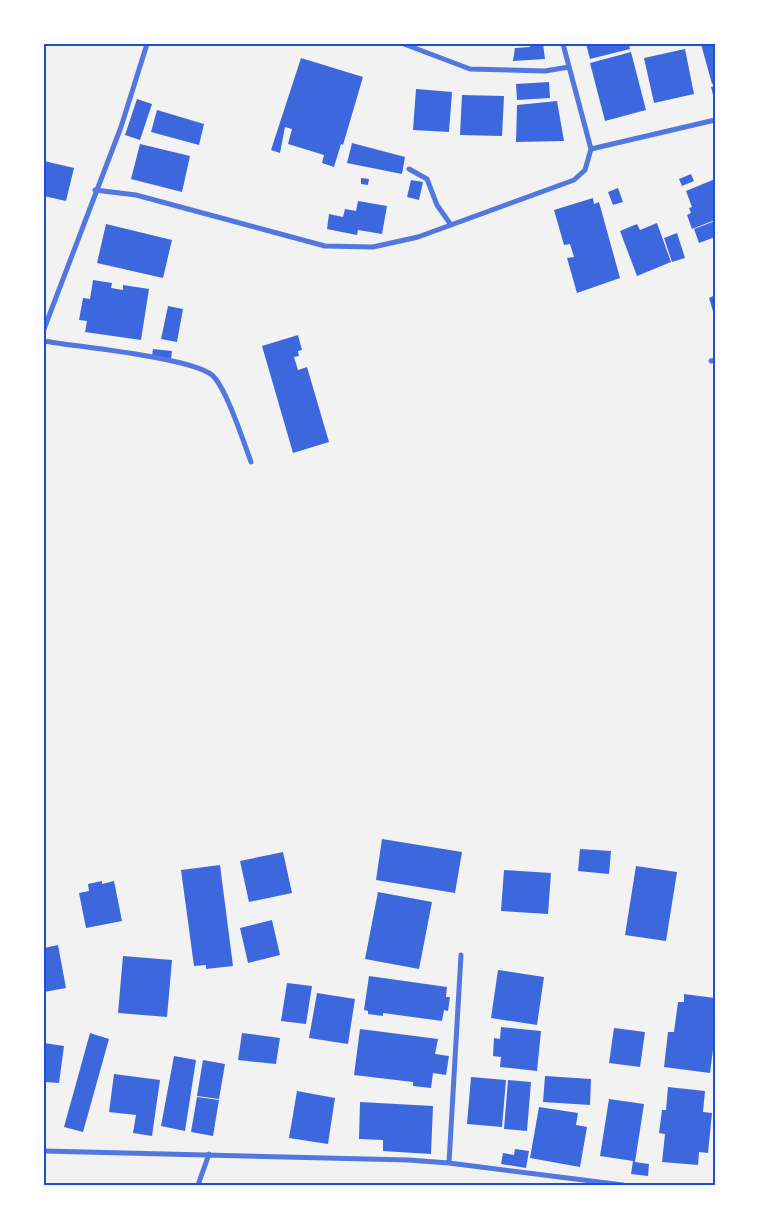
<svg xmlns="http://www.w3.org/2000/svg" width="759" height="1229" font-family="'IBM Plex Sans',sans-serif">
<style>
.building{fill:#3d67dc}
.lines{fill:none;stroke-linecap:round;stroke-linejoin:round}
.minor{stroke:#5277de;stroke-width:5}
.neatline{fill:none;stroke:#1d4ed8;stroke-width:2}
</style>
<rect width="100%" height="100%" fill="#f2f2f2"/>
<path class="building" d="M530 44H543L545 59 513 61 515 48 530 47Z
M586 44H629L630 49 590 59Z
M701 44H715V83L712 84Z
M685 49 694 94 654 103 644 58Z
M631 52 646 110 605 121 590 63Z
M301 58 363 77 343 145 341 144 334 167 322 163 324 155 288 144 292 129 285 127 280 153 271 150Z
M549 82 550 98 517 100 516 84Z
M715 86V103L711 87Z
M416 89 452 92 449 132 413 130Z
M462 95 504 96 502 136 460 135Z
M137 99 152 104 140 140 125 135Z
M557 101 564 141 516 142 517 105Z
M157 110 204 124 199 145 151 132Z
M352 143 405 157 402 174 347 163Z
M140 144 190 156 182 192 131 179Z
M44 161 74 168 66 201 44 196Z
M691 174 694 181 682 186 679 179Z
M361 178 369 179 368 185 361 184Z
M715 179V220L692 229 687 215 691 213 689 208 692 207 686 191Z
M411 180 423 182 419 200 407 197Z
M618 188 623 202 613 205 608 192Z
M593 198 594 204 599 202 620 278 577 293 567 258 574 257 570 244 564 245 554 210Z
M358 201 387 206 382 234 358 230 357 235 327 229 329 214 343 217 345 209 356 211Z
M715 221V237L699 243 694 229Z
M657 223 671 262 637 276 620 231 637 224 640 230Z
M106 224 172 240 163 278 97 263Z
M677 233 685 258 672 262 664 238Z
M93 280 112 283 111 288 123 290V285L149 289 141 340 85 332 87 321 79 320 83 298 90 299Z
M713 296 715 303V318L709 298Z
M168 306 183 309 177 342 161 339Z
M298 335 302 350 298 351 299 356 294 357 298 370 307 367 329 442 293 453 262 346Z
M153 349 172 351 171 359 152 356Z
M382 839 462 852 455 893 376 880Z
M580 849 611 851 609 874 578 871Z
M283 852 292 893 249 902 240 861Z
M220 865 233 966 206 969V965L194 966 181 870Z
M636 866 677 872 666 941 625 935Z
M504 870 551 873 548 914 501 911Z
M102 881V884L114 881 122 921 86 928 79 893 89 891 88 884Z
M378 892 432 902 419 969 365 959Z
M272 920 280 955 248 963 240 928Z
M58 945 66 988 44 992V948Z
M123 956 172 960 167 1017 118 1013Z
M498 970 544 977 537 1025 491 1018Z
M369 976 447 987 446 997H450L448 1011 444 1010 442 1021 383 1013V1016L368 1014V1011L364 1010Z
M287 983 312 986 306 1024 281 1021Z
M317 993 355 999 348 1044 309 1038Z
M684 994 715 998V1034L710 1073 664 1067 668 1032H674L678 1002H684Z
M501 1027 541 1031 537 1071 500 1067 501 1057 493 1056 494 1038 500 1039Z
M614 1028 645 1032 640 1067 609 1063Z
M360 1029 438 1039 435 1054 449 1056 446 1075 433 1073 431 1088 413 1086V1082L354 1075Z
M90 1033 109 1039 83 1132 64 1127Z
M242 1033 280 1038 276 1064 238 1060Z
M44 1043 64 1046 59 1083 45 1082 44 1086Z
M174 1056 196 1060 185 1131 161 1126Z
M203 1060 225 1064 219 1099 197 1096Z
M114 1074 160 1080 152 1136 133 1133 136 1115 109 1112Z
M545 1076 591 1079 590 1105 543 1102Z
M471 1077 506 1080 502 1127 467 1124Z
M508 1080 531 1082 527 1131 504 1129Z
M668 1087 705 1091 703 1112 712 1113 708 1153 699 1152 698 1165 662 1162 665 1134 659 1133 662 1110H666Z
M297 1091 335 1098 328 1144 289 1138Z
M197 1097 219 1100 213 1136 191 1132Z
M609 1099 644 1104 635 1162 649 1164 648 1176 631 1174 633 1161 600 1156Z
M360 1102 433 1106 431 1154 383 1151V1140L359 1139Z
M539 1107 578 1113 576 1125 587 1127 580 1167 530 1158Z
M515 1149 529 1151 526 1168 501 1164 503 1153 514 1155Z"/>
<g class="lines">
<path class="minor" d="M404 44 470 69 545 71 569 67
M591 149 715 120
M409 169 427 179 437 205 451 225
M95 190 136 195 325 246 373 247 418 237 574 180 585 170 591 149 563 44
M44 329 121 127 147 44
M44 341C78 347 189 357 212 375 226 387 244 443 251 462
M711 361 715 360
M44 1151 408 1160 449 1163 623 1185
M449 1163 461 955
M198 1185 209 1154"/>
</g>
<rect width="759" height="1229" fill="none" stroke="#ffffff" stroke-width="90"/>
<rect x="45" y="45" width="669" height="1139" class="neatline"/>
</svg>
